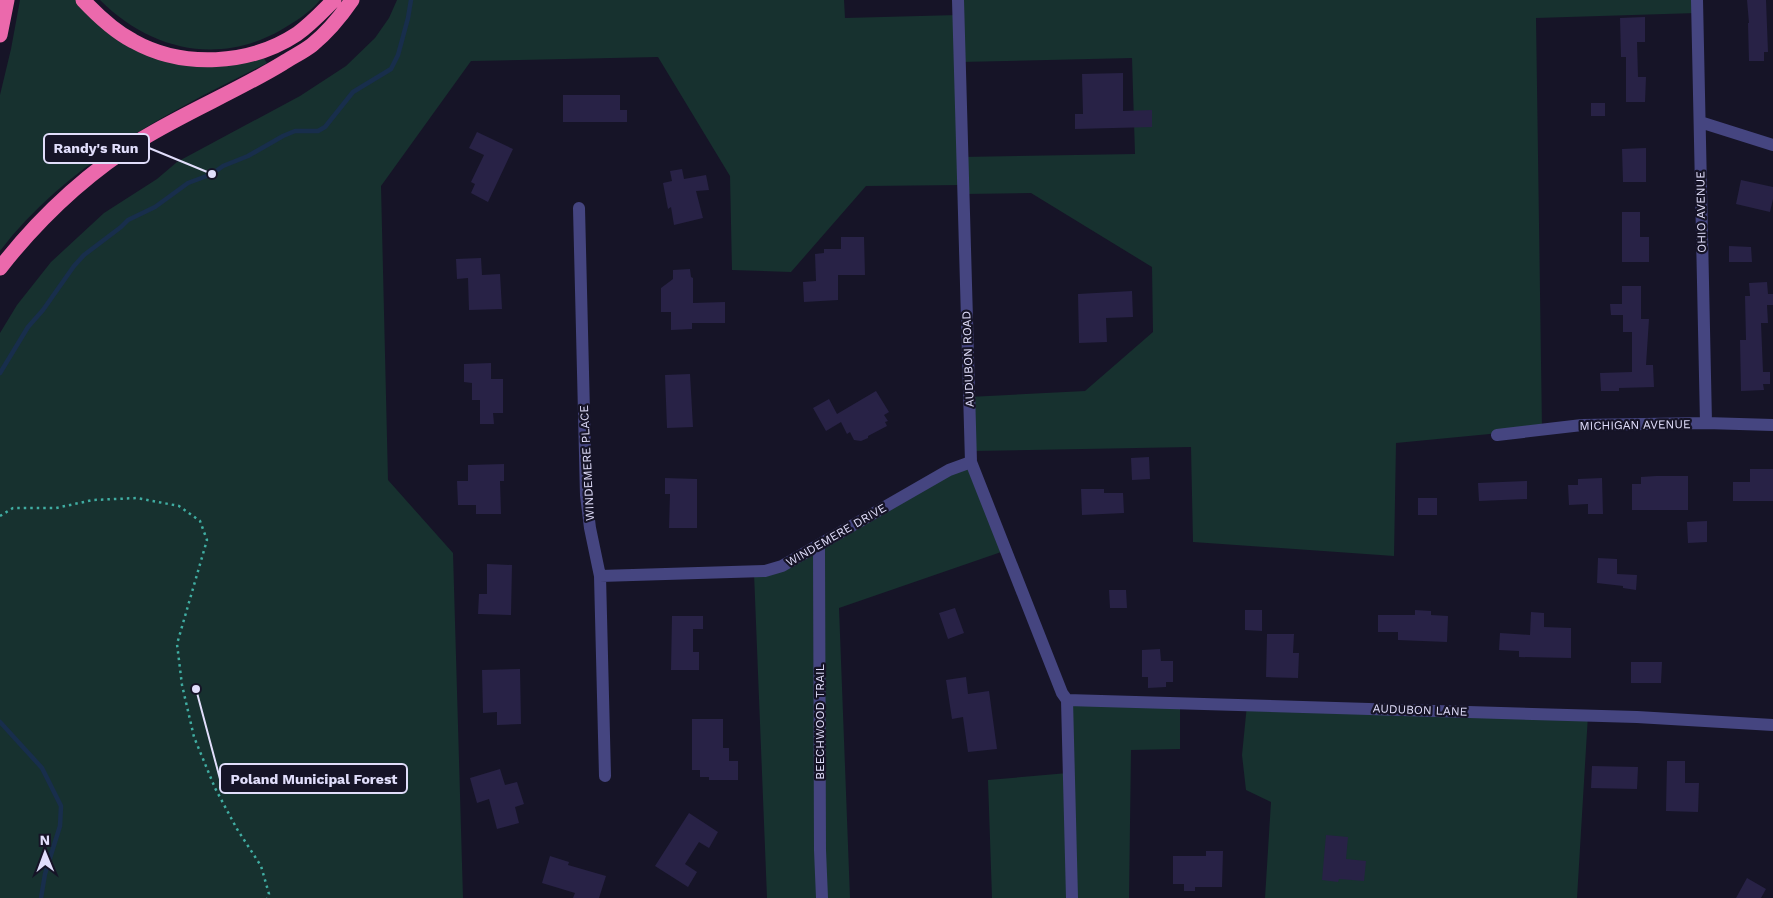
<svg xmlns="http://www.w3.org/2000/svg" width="1773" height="898" font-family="'Work Sans',sans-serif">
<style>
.green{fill:#17312f;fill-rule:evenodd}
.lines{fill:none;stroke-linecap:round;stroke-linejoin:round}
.stream{stroke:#182e4c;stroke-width:4.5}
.building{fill:#282246}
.path{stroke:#40ada2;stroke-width:2.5;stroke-dasharray:2.5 4;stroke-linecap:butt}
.minor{stroke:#454580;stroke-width:12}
.highway{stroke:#eb69ac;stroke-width:15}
.labels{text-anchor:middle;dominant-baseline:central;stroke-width:4.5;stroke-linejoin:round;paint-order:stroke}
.street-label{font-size:12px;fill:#e1defb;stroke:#161427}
.leader{fill:none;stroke:#e1defb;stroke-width:2}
.callout-dot{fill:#e1defb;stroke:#161427;stroke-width:2}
.callout{fill:#161427;stroke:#e1defb;stroke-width:2}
.callout-label{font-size:14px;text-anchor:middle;font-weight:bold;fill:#e1defb}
</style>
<rect width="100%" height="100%" fill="#161427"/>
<path class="green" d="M20 0H76L100 27 120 41 141 52 263 57 267 63C169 112 68 162 0 251V95L11 49Z
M100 0H320C310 13 294 22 281 30 218 66 150 50 100 0Z
M397 0H844L845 18 958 15V0H1697V13L1536 18 1542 429 1396 443 1394 556 1193 542 1191 447 971 451 969 397 1085 391 1153 332 1152 267 1031 193 963 194 962 185 866 186 791 272 732 270 730 176 658 57 471 61 381 186 388 480 453 553 463 898H0V333L17 305 51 262 104 213 157 179 177 162 300 96 346 66 375 38 389 18ZM1132 58 1135 154 962 157 960 62Z
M971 462 1007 550 839 608 850 898H767L754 573 765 571Z
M1067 700 1180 703V749L1131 750 1129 898H992L988 780 1068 773Z
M1247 705 1588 715 1577 898H1265L1271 802 1246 790 1242 755Z"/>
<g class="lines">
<path class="stream" d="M0 373 28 327 43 310 74 266 84 255 121 227 128 220 155 207 188 183 212 174 223 166 248 156 283 136 295 131H318L325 127 353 92 391 69 398 55 408 18 411 0
M0 722 42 768 61 806 60 826 45 874 41 898"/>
</g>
<path class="building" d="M1747 0H1766L1768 52H1764V61H1749L1748 23H1749Z
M1645 17V42H1637L1638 77H1646L1645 102H1626V57H1621L1620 18Z
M1123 73V111L1152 110V127L1075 129V114H1083L1082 74Z
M563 95H620V110H627V122H563Z
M1591 103H1605V116H1591Z
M477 132 513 149 488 202 471 193 475 184 471 182 484 155 469 148Z
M1646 148V182H1623L1622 149Z
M682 169 684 179 706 175 709 190 696 191 703 218 674 225 671 207 668 209 663 183 672 181 670 171Z
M1741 180 1773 187V199L1770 212 1736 204Z
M1622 212H1640V237H1649V262H1622Z
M841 237H864L865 275H838V300L804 302 803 282 816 281 815 254 824 253V249H841Z
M1729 246 1751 247 1752 262H1729Z
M481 258 482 275 500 274 502 309 469 310 468 278 457 279 456 259Z
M690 269 691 277 693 278V303L725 302V323H692V329L671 330V312H661V288L673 279V270Z
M1767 282 1768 294H1773V305H1767L1768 323H1761L1763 372H1770V384H1763L1764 390 1741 391 1740 340H1746L1745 296H1750L1749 283Z
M1622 286H1641V319H1649L1646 365H1653L1654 387 1619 388V391H1601L1600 373 1632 372V332H1623V315H1611L1610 304H1622Z
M1132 291 1133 317 1106 318 1107 342 1079 343 1078 294Z
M491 363V379H503V413H493L494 424H480V400H472V383L464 382V364Z
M690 374 693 427 667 428 665 375Z
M876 391 889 412 884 415 888 421 885 422 887 426 868 436V438L861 441 854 440 850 432 847 434 841 422 826 431 813 408 829 399 837 414Z
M1149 457 1150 479 1132 480 1131 458Z
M504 464V481H500L501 514H476V505H458L457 481H468V465Z
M1750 469H1773V501H1733V482H1750Z
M1656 476H1688V510H1632V484H1641V477Z
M665 478 697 479V528H669L670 494H665Z
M1602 478 1603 514H1588V504L1569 505 1568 485H1578V479Z
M1527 481V499L1479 501 1478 483Z
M1081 489H1104V493H1123L1124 513 1082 515Z
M1418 498H1437V515H1418Z
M1707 521V542L1688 543 1687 522Z
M1598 558 1617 559V574L1637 575 1636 590 1623 588V586L1597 583Z
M487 564 512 565 511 615 478 614 479 594H487Z
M1109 590H1126L1127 608H1110Z
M955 608 964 633 948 639 939 613Z
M1245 610H1262V631L1245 630Z
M1415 610 1431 611V615L1448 616 1447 642 1398 640V632H1378V615H1415Z
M1531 612 1544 613V627L1571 628V658L1519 657V651L1499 650 1500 633 1530 635Z
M672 616H703V629H693V652H699V670H671Z
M1267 634H1294L1293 653H1299L1298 678 1266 677Z
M1160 649 1161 661H1173V682H1166V687L1148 688V677H1142V650Z
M1631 662H1662L1661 683H1631Z
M520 669 521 724 497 725V712L483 713 482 670Z
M966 677 968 694 989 691 997 749 968 752 963 717 952 719 946 680Z
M692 719H723V748H729V761H738V780H709V777H700V770H692Z
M1667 761H1685V783H1699L1698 812 1666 811Z
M1592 766 1638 767 1637 789 1591 788Z
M500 769 505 785 517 782 524 804 515 807 519 823 497 829 489 799 477 803 470 778Z
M689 813 718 832 709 848 699 842 685 864 697 872 688 887 655 866Z
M1326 835 1348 837 1346 859 1366 861 1364 881 1339 879 1338 882 1322 880Z
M1206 851H1223L1222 887H1195V891H1184V884H1173V856H1206Z
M550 856 569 862 568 865 606 876 599 898H573L575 893 542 883Z
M1747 878 1766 889 1761 898H1736Z"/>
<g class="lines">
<path class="path" d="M0 516 13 508H56L93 500 137 498 179 506 200 521 207 540 177 644 182 685 194 737 215 788 237 829 261 866 269 894 267 898"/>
<path class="minor" d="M958 0 971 462 1062 693 1067 700
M1697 0 1706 423
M1700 122 1773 145
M579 208 586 495 590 528 600 576 605 776
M1497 435 1582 425 1706 423 1773 425
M819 546 820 850 822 898
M600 576 765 571 782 566 949 470 971 462
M1067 700 1637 717 1773 725
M1067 700 1072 898"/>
<path class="highway" d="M83 0C98 16 114 31 133 41 183 69 250 65 297 34 311 24 322 12 334 0
M0 35 7 0
M0 268C40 217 87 173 142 139 188 111 237 91 283 63 292 57 303 52 312 45 328 32 341 16 352 0"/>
</g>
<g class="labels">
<g class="street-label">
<text transform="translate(1701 212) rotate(-91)">OHIO AVENUE</text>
<text transform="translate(968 359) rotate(-92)">AUDUBON ROAD</text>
<text transform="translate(1635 425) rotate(-1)">MICHIGAN AVENUE</text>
<text transform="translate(587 463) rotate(-93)">WINDEMERE PLACE</text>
<text transform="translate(836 535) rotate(-30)">WINDEMERE DRIVE</text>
<text transform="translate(1420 710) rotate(2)">AUDUBON LANE</text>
<text transform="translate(820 722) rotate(-90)">BEECHWOOD TRAIL</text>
</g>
</g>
<path class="leader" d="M212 174L149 148M196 689L220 779"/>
<g class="callout-dot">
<circle cx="212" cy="174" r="5"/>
<circle cx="196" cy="689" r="5"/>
</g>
<g class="callout">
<rect x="44" y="134" width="105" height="29" rx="5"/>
<rect x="220" y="764" width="187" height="29" rx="5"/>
</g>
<g class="callout-label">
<text x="96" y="153">Randy's Run</text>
<text x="314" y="784">Poland Municipal Forest</text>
</g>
<g transform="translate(45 853) rotate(359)" stroke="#161427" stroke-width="4" paint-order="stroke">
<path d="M0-4L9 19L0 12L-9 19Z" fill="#e1defb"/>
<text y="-8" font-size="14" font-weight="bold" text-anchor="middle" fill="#e1defb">N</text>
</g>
</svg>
